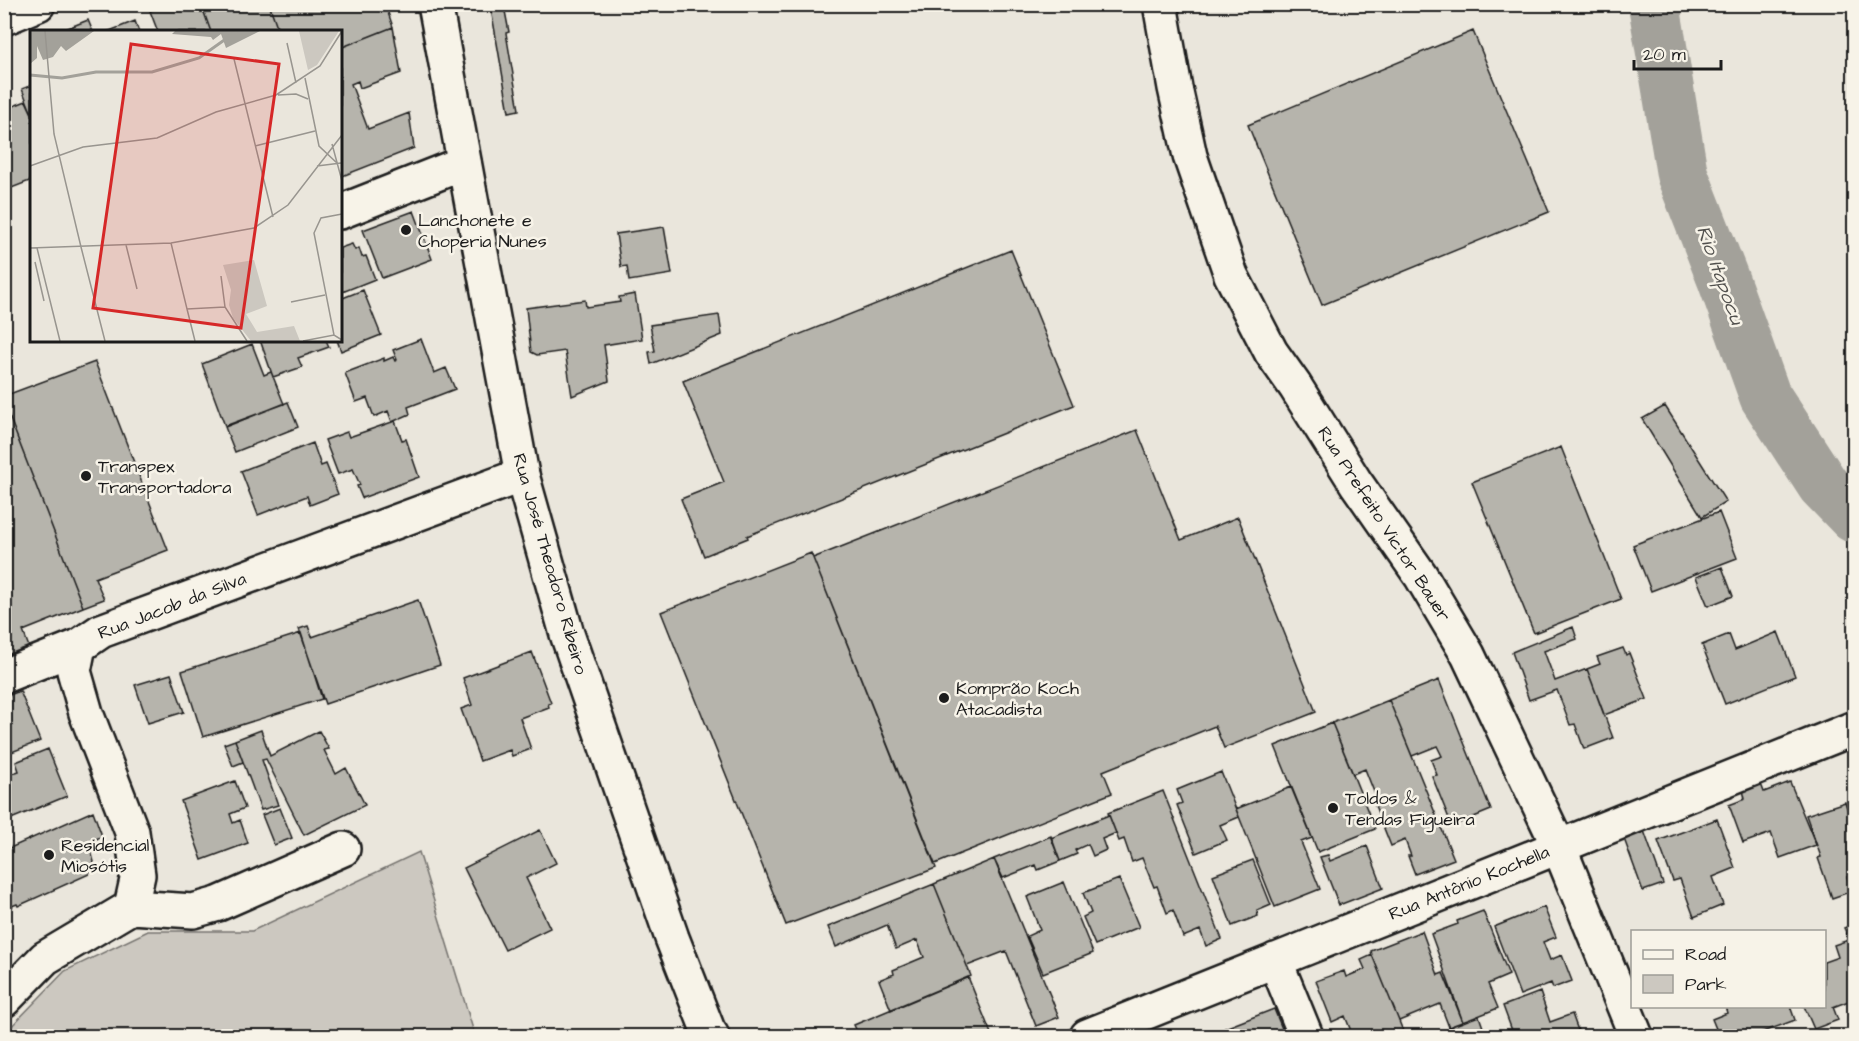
<svg xmlns="http://www.w3.org/2000/svg" width="1859" height="1041" font-family="'Architects Daughter',sans-serif">
<style>
.green{fill:#ccc8c0;stroke:#74726e;stroke-width:1.5}
.lines{fill:none;stroke-linecap:round;stroke-linejoin:round}
.river{stroke:#a3a19a;stroke-width:52}
.building{fill:#b6b4ac;stroke:#1c1c1c;stroke-width:1.5}
.minor-casing{stroke:#1c1c1c;stroke-width:38}
.secondary-casing{stroke:#1c1c1c;stroke-width:38}
.minor{stroke:#f7f3e8;stroke-width:33}
.secondary{stroke:#f7f3e8;stroke-width:33}
.poi-dot{fill:#1c1c1c;stroke:#f7f3e8;stroke-width:2}
.labels{text-anchor:middle;dominant-baseline:central;stroke-width:5;stroke-linejoin:round;paint-order:stroke}
.poi-label{font-size:18px;fill:#1c1c1c;stroke:#f7f3e8;text-anchor:start}
.street-label{font-size:18px;fill:#1c1c1c;stroke:#f7f3e8}
.water-label{font-size:20px;font-style:italic;fill:#52514e;stroke:#f7f3e8}
.inset-river{fill:none;stroke:#a3a19a;stroke-width:3}
.inset-road{fill:none;stroke:#98958f;stroke-width:1.5}
.view{fill:#d62828;fill-opacity:0.15;stroke:#d62828;stroke-width:3}
.inset-edge{fill:none;stroke:#1c1c1c;stroke-width:3}
</style>
<rect width="100%" height="100%" fill="#eae6dc"/>
<filter id="ink" filterUnits="userSpaceOnUse"><feTurbulence type="fractalNoise" baseFrequency=".0167" numOctaves="2"/><feDisplacementMap in="SourceGraphic" scale="12" xChannelSelector="R" yChannelSelector="G"/><feConvolveMatrix kernelMatrix="1 2 1 2 8 2 1 2 1" color-interpolation-filters="sRGB"/></filter>
<g filter="url(#ink)">
<path class="green" d="M419 852 475 1036H5V1033L65 971 148 931H252Z"/>
<g class="lines">
<path class="river" d="M1654 4 1682 174 1723 279 1765 396 1823 485 1854 517"/>
</g>
<path class="building" d="M168 4H201L211 32H158L150 11Z
M201 4H269L279 32H211Z
M269 4H385L393 27 340 48V32H279Z
M504 6 509 32 506 33 519 110 509 112 491 9Z
M88 20 93 32H70L68 28Z
M135 21 139 32H107Z
M393 27 401 73 360 88 358 81 351 84 368 129 409 113 414 148 340 177V48Z
M1473 31 1549 212 1322 305 1248 125Z
M32 85V114L22 89Z
M26 101 32 114V180L4 191V105L6 109Z
M414 211 432 259 382 278 363 230Z
M664 227 672 274 629 281 627 266 621 267 616 234Z
M352 244 355 250 359 248 362 257 366 256 375 279 340 293V248Z
M1011 250 1074 405 747 536 748 538 704 556 681 499 724 482 683 381Z
M363 290 381 335 341 351 337 340H340V299Z
M635 294 642 339 604 345 609 381 572 396 565 351 537 355 531 352 526 308 585 300 586 307 620 302 619 297Z
M719 315 722 335 651 364 649 352 655 351 650 325Z
M421 339 434 373 446 368 455 389 408 407 410 414 392 422 388 411 374 417 367 398 356 402 345 373 384 358V361L393 357 395 361 397 360 393 350Z
M260 340H326L329 347 298 358 302 367 273 377Z
M252 344 264 375 271 372 272 374 284 404 225 426 202 364Z
M95 362 168 550 95 578 104 599 83 607 4 403V396Z
M288 402 298 427 235 452 225 427Z
M4 403 83 607 23 631 32 655 4 666Z
M1665 406 1726 502 1702 517 1642 419Z
M395 421 402 440 406 439 419 477 362 498 357 486 360 485 353 469 338 474 325 440 347 432 349 437Z
M1137 430 1181 540 1238 517 1316 712 1224 748 1215 726 1103 771 1112 793 935 864 813 558Z
M313 443 321 466 326 464 338 494 310 505 307 496 258 515 241 471Z
M1561 447 1621 599 1534 633 1472 482Z
M1719 512 1737 558 1651 591 1633 545Z
M811 553 936 868 786 925 661 612Z
M1722 567 1733 596 1708 606 1696 577Z
M418 600 440 665 325 704 299 629 308 626 312 637Z
M1573 627 1577 639 1544 651 1555 681 1587 669 1613 738 1584 749 1575 724 1570 725 1557 690 1529 700 1512 652Z
M1778 632 1795 676 1725 704 1702 645 1729 634 1735 650Z
M301 633 322 699 203 737 182 671Z
M1623 648 1626 655 1629 653 1647 699 1604 715 1587 669 1600 664 1597 657Z
M532 652 551 703 548 704 549 707 520 718 531 749 512 756 510 750 480 761 461 709 472 705 463 678Z
M171 674 184 712 148 723 135 685Z
M1439 680 1491 810 1452 826 1432 776 1437 775 1431 760 1442 756 1437 746 1412 756 1389 700Z
M20 691 40 741 4 755V697Z
M1389 700 1454 859 1415 874 1408 856H1411L1405 840 1391 846 1372 798 1376 797 1365 769 1353 774 1332 723Z
M1332 723 1375 829 1318 852 1275 746Z
M261 730 270 756 319 731 329 749 324 750 336 774 346 768 365 805 304 835 266 759 262 760 278 805 261 810 235 740Z
M235 740 243 762 233 766 224 744Z
M48 749 67 796 11 819 4 801V786L7 785 4 776 19 771 16 762Z
M1221 772 1239 817 1220 825 1227 840 1196 853 1177 805 1182 803 1177 790Z
M235 781 245 808 230 814 233 823 240 820 248 843 202 860 181 801Z
M1790 782 1816 845 1780 858 1771 833 1743 843 1729 805 1745 799 1743 790 1761 784 1764 792Z
M1291 787 1312 838 1301 842 1320 889 1275 907 1236 809Z
M1163 791 1222 939 1206 946 1200 930 1183 937 1173 910 1167 913 1157 886 1154 887 1142 858 1132 862 1124 839 1119 841 1108 813Z
M1845 802 1853 825H1854V874L1847 877 1852 891 1832 898 1818 858 1821 857 1806 815Z
M280 808 292 838 274 845 262 815Z
M93 811 102 836 89 843 94 862 89 874 18 906 17 904 7 908 4 901V834L10 848Z
M1109 815 1116 833 1102 839 1106 850 1093 856 1088 844 1075 850 1077 854 1060 861 1051 838Z
M1717 819 1735 868 1713 877 1723 905 1694 917 1680 879 1673 881 1658 841Z
M1643 828 1663 884 1643 891 1623 836Z
M540 830 556 863 526 878 550 928 505 950 464 868Z
M1051 836 1060 861 1038 870 1036 865 1003 878 994 859Z
M1367 846 1383 888 1339 905 1320 857 1328 855 1330 861Z
M994 859 1059 1017 1036 1026 1006 951 967 966 934 884Z
M1253 860 1271 905 1257 911 1258 916 1232 926 1213 875Z
M1119 879 1139 927 1095 945 1083 917 1091 913 1083 893Z
M1064 882 1093 953 1043 973 1027 936 1040 930 1027 897Z
M934 884 971 976 891 1010 879 980 894 974 893 970 924 957 917 940 896 949 887 925 836 947 828 927Z
M1544 907 1556 937 1543 942 1550 960 1562 955 1572 981 1553 988 1551 983 1520 995 1494 927Z
M1483 911 1509 975 1488 984 1498 1008 1463 1022 1431 934 1458 924 1457 921Z
M1854 924V938L1849 939 1844 928Z
M1422 931 1438 975 1443 973 1463 1022 1449 1027 1440 1004 1399 1021 1372 955 1371 951Z
M1854 938V999L1833 1007 1838 1020 1814 1029 1804 1006H1824V962L1838 957 1834 945Z
M1372 955 1399 1021 1405 1036H1353L1345 1016 1332 1022 1316 981 1344 971 1346 977 1365 969 1361 960Z
M968 977 992 1036H859L854 1025Z
M1540 992 1550 1022 1572 1014 1580 1036H1514L1503 1006Z
M1725 1006H1790L1795 1020 1752 1036H1719L1712 1019 1727 1013Z
M1274 1009 1285 1036H1229L1225 1028Z
M1479 1016 1486 1036H1455L1451 1026Z"/>
<g class="lines">
<defs>
<path id="minor" d="M4 18 38 4
M340 212 464 163
M4 676 79 646
M131 907 138 875 132 832 86 713 74 671 79 646 101 631 522 475
M1275 960 1306 1036
M4 1000 45 958 131 907 193 911 218 904 343 849
M1087 1036 1852 729"/>
<path id="secondary" d="M435 4 522 475 567 634 672 938 708 1030 712 1036
M1160 4 1175 88 1190 156 1231 275 1271 352 1295 386 1356 483 1421 576 1468 655 1559 847 1636 1036"/>
</defs>
<use href="#minor" class="minor-casing"/>
<use href="#secondary" class="secondary-casing"/>
<use href="#minor" class="minor"/>
<use href="#secondary" class="secondary"/>
</g>
</g>
<g class="poi-dot">
<circle cx="406" cy="230" r="6"/>
<circle cx="86" cy="476" r="6"/>
<circle cx="944" cy="698" r="6"/>
<circle cx="1333" cy="808" r="6"/>
<circle cx="49" cy="855" r="6"/>
</g>
<g class="labels">
<g class="poi-label">
<text x="418" y="220">Lanchonete e<tspan x="418" dy="21">Choperia Nunes</tspan></text>
<text x="98" y="466">Transpex<tspan x="98" dy="21">Transportadora</tspan></text>
<text x="956" y="688">Komprão Koch<tspan x="956" dy="21">Atacadista</tspan></text>
<text x="1345" y="798">Toldos &amp;<tspan x="1345" dy="21">Tendas Figueira</tspan></text>
<text x="61" y="845">Residencial<tspan x="61" dy="21">Miosótis</tspan></text>
</g>
<g class="street-label">
<text transform="translate(1384 524) rotate(57)">Rua Prefeito Victor Bauer</text>
<text transform="translate(550 564) rotate(74)">Rua José Theodoro Ribeiro</text>
<text transform="translate(172 606) rotate(-21)">Rua Jacob da Silva</text>
<text transform="translate(1469 883) rotate(-22)">Rua Antônio Kochella</text>
</g>
<g class="water-label">
<text transform="translate(1720 275) rotate(70)">Rio Itapocu</text>
</g>
</g>
<g transform="translate(30 30)">
<rect width="312" height="312" fill="#eae6dc"/>
<path d="M269 1H309L287 35 278 40ZM224 230 237 276 216 284 227 302 264 296 270 311H221L203 288 199 275 201 260 193 235Z" fill="#ccc8c0"/>
<path d="M0 1H64L36 21 31 16 23 27 13 30 7 16V28L0 34ZM145 1H230L196 18 191 4 183 10 181 7 142 4Z" fill="#a3a19a"/>
<path class="inset-river" d="M0 45 32 48 66 42H122L169 28 207 1"/>
<path class="inset-road" d="M15 1 24 104 51 217M257 13 266 53M204 29 243 187M275 48 289 116 308 134M248 65 266 64 278 69M302 114 312 151M225 116 285 101M0 136 53 117 127 108 186 82 246 65 290 36 312 1M287 136 311 133M141 213 157 279 195 277M96 215 107 259M51 217 75 311M0 218 141 213 224 198 258 175 312 105M7 218 30 311M5 232 14 271M191 246 195 277 217 311M261 272 295 265M157 279 165 311M304 305 284 203 291 188 312 184M273 311 304 305 312 310"/>
<path class="view" d="M101 14 249 34 211 298 63 278Z"/>
<rect width="312" height="312" class="inset-edge"/>
</g>
<rect width="1859" height="1041" fill="none" stroke="#f7f3e8" stroke-width="24"/>
<rect x="12" y="12" width="1835" height="1017" fill="none" stroke="#1c1c1c" stroke-width="2" filter="url(#ink)"/>
<rect x="1631" y="930" width="195" height="78" fill="#f7f3e8" stroke="#9f9d96" stroke-width="1.5"/>
<rect x="1643" y="950" width="30" height="9" fill="#f7f3e8" stroke="#9f9d96" stroke-width="1.5"/>
<text x="1685" y="960" font-size="18" fill="#1c1c1c">Road</text>
<rect x="1643" y="975" width="30" height="18" fill="#ccc8c0" stroke="#9f9d96" stroke-width="1.5"/>
<text x="1685" y="990" font-size="18" fill="#1c1c1c">Park</text>
<path d="M1634 60v9h87v-9" fill="none" stroke="#1c1c1c" stroke-width="3"/>
<text x="1643" y="60" font-size="18" fill="#1c1c1c" stroke="#f7f3e8" stroke-width="4.5" paint-order="stroke">20 m</text>
</svg>
